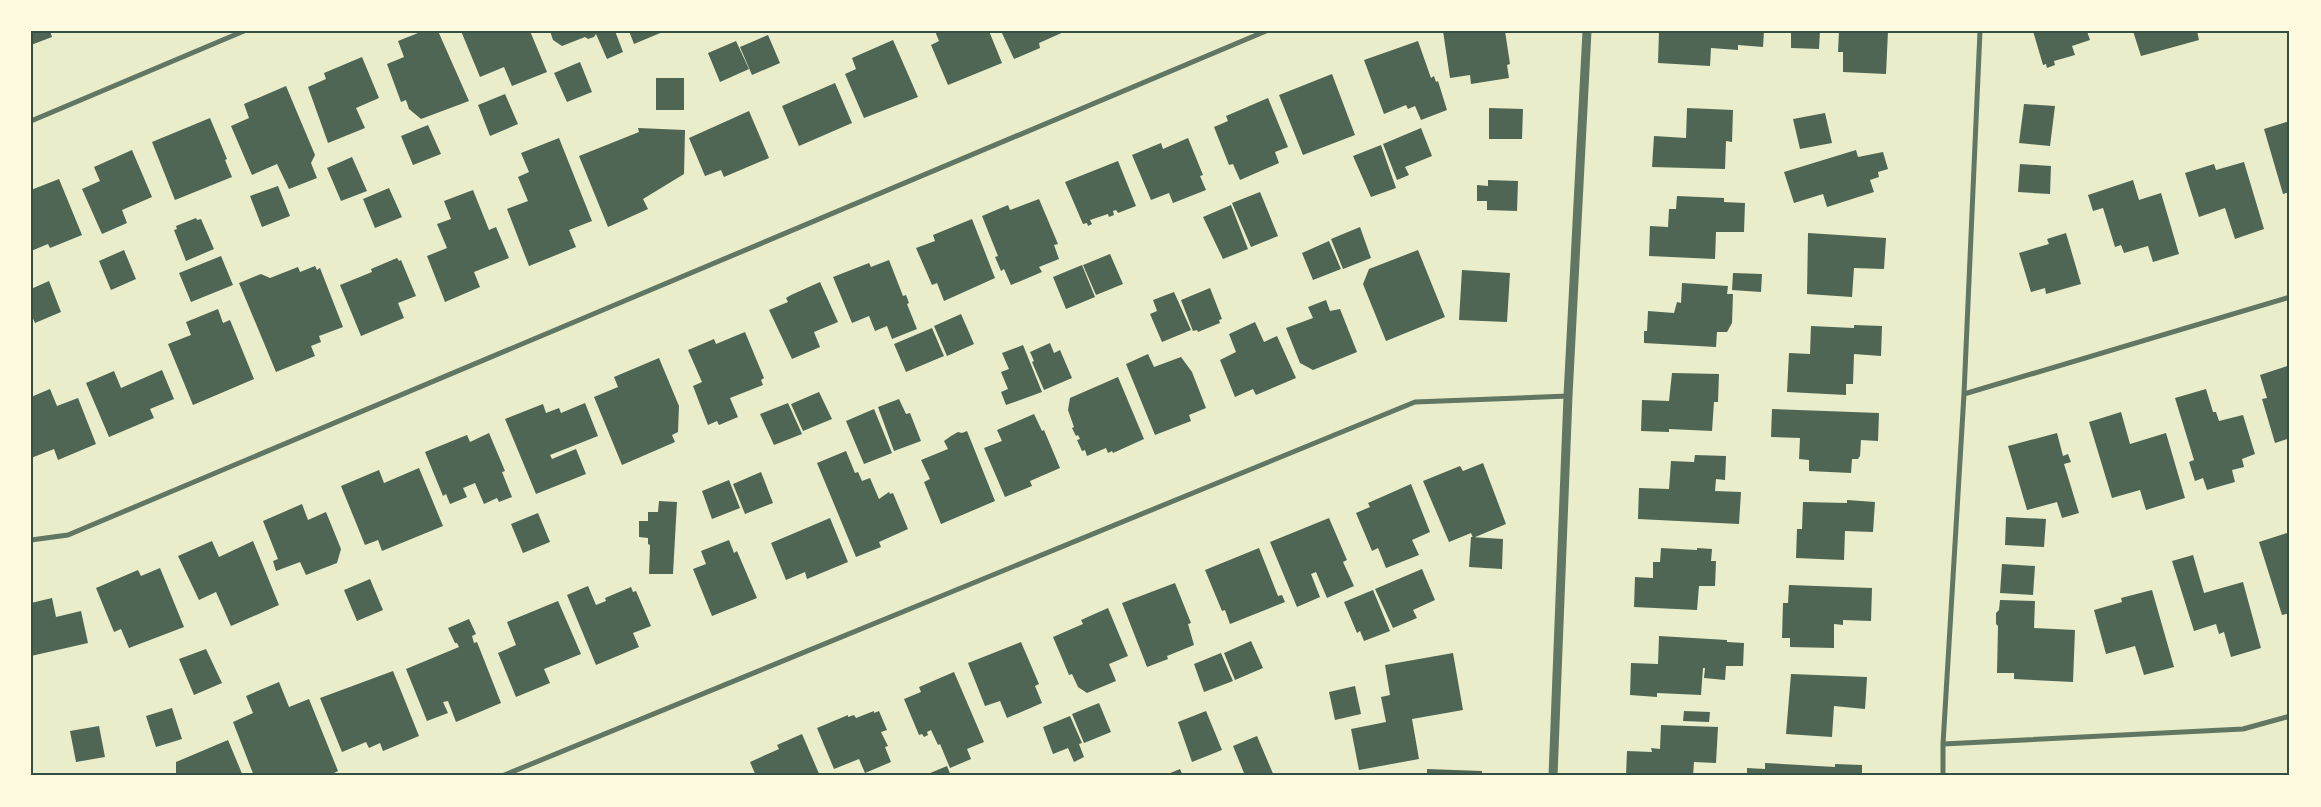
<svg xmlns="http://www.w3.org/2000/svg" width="2321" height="807" font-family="'Alegreya Sans',sans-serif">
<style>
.building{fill:#4f6655}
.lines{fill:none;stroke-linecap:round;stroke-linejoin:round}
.minor{stroke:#617663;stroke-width:5}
.tertiary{stroke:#617663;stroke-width:9}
.neatline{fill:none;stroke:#344e41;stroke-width:2}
</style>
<rect width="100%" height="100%" fill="#e9edc9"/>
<path class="building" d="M31 31H50L52 37 31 45Z
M423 31H438L469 101 421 119 409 109 406 100 401 102 387 64 404 57 398 41Z
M461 31H530L547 72 512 86 504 67 480 77Z
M550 31H615L623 52 607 59 596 34 594 37 588 39 585 37 562 46 553 40Z
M629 31H665L634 44Z
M935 31H989L1002 63 948 85 931 45 939 41Z
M1001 31H1066L1039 43 1040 48 1014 59Z
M1443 31H1505L1510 64 1507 65 1509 78 1471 84 1470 75 1450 78Z
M1659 31H1764L1763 47 1738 45V50L1711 48 1710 66 1658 63Z
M1791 31H1820L1819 49 1791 48Z
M1839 31H1888L1886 74 1843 72V52H1838Z
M2033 31H2087L2090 40 2072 46 2075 55 2054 61 2055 65 2047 68 2046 64 2043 65Z
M2133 31H2197L2199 40 2141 56Z
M768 35 780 63 752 75 740 47Z
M893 40 918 97 864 118 845 74 856 69 852 58Z
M736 41 749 69 720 82 708 53Z
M1418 41 1431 78 1434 76 1436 82 1438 81 1447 110 1421 120 1415 106 1408 109 1406 105 1384 114 1364 60Z
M362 57 379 98 356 108 365 128 328 143 308 87 326 79 324 73Z
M580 62 592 92 567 102 554 73Z
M1332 74 1355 135 1303 155 1279 95Z
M656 78H684V110H656Z
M835 83 852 123 799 146 782 106Z
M286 86 315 155 311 163 317 178 289 189 277 164 252 175 231 126 249 118 244 104Z
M505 94 518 124 490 136 478 105Z
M1268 98 1288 147 1275 152 1279 163 1240 180 1233 164 1229 165 1214 127 1228 121 1226 116Z
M2024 104 2055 106 2050 146 2019 143Z
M1489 108 1523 109 1522 139H1489Z
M1687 108 1733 110 1732 142 1726 141 1725 169 1652 167 1654 136 1686 138Z
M749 111 769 158 724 177 721 170 705 176 689 138Z
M1825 113 1832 143 1800 149 1793 119Z
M210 118 227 159 225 160 232 177 175 200 152 142Z
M2290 121V192L2283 194 2264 129Z
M428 125 441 154 413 165 401 136Z
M638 128 685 130 684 174 643 199 648 209 608 227 579 156 639 132Z
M1421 128 1432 156 1405 167 1409 175 1397 180 1383 144Z
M559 138 592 221 569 230 576 247 529 266 507 209 528 201 518 177 529 172 521 153Z
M1188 138 1203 175 1200 176 1206 190 1173 203 1169 193 1151 200 1132 155 1161 143 1163 149Z
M1381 145 1396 188 1371 197 1353 156Z
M132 150 152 197 122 210 127 223 102 234 82 189 100 181 94 167Z
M1856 150 1858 157 1883 152 1888 169 1878 172 1879 177 1870 180 1874 192 1827 207 1823 194 1794 203 1784 172Z
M352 157 367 191 341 201 327 168Z
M1118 161 1136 206 1118 213 1116 210 1113 211 1114 215 1109 217 1108 214 1090 220 1092 224 1088 226 1087 223 1083 224 1065 182Z
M2244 162 2264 229 2235 239 2225 208 2199 217 2185 173 2214 164 2216 170Z
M2020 164 2051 166 2050 194 2018 192Z
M59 179 82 235 50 248 48 244 31 251V190Z
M1488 180 1518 181 1517 211 1487 210V201H1477V185L1488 186Z
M2133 180 2139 200 2161 193 2179 254 2153 262 2148 246 2124 253 2121 245 2115 247 2103 208 2093 211 2088 195Z
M278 186 290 216 262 227 250 196Z
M389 188 402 217 375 228 363 199Z
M473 190 489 230 496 227 509 258 474 272 480 287 445 302 427 256 447 248 437 224 451 219 444 201Z
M1260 192 1278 236 1251 247 1232 203Z
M1677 196 1724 198V202L1745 203 1744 232H1716L1715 259 1649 256 1650 226 1668 227 1669 209H1676Z
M1039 199 1058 244 1054 245 1059 259 1039 267 1042 272 1011 285 1004 269 1001 271 995 257 998 256 982 216 1008 205 1010 210Z
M1231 205 1248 249 1223 259 1203 217Z
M196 218 197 220 201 219 214 249 186 261 174 230 177 229 176 226Z
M972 219 995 278 944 301 937 283 932 285 916 248 935 241 933 235Z
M1360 227 1371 258 1343 269 1331 239Z
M1808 233 1886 238 1884 269 1854 268 1852 297 1807 294Z
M2066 233 2081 284 2046 294 2045 288 2031 292 2019 253 2049 244 2047 239Z
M1329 241 1341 269 1313 280 1302 253Z
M124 250 136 279 111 290 99 261Z
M1418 250 1445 317 1386 341 1363 284 1369 269Z
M1110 254 1123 284 1096 295 1083 265Z
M221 256 233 285 191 302 179 273Z
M397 258 399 261 401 260 416 296 398 303 404 318 361 336 340 285 372 272 371 269Z
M889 260 903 296 906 295 909 303 907 304 917 329 892 339 887 326 875 331 869 316 852 323 833 277 869 263 871 267Z
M1082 265 1095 297 1066 309 1053 277Z
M315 266 317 270 320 268 343 327 319 336 321 342 311 346 315 356 276 372 239 283 261 274 270 278 298 267 300 272Z
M1462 270 1510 273 1507 322 1459 320Z
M1733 273 1762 274 1761 292 1732 290Z
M49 281 61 312 35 323 31 314V289Z
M820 282 838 322 814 332 820 347 792 359 769 310 788 302 786 298 791 295Z
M1682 283 1728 286 1727 294H1733L1732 323 1727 332H1717L1716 347 1644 343V331H1647L1648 311 1674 313 1677 302 1681 303Z
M1210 288 1222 319 1219 320 1220 323 1198 332 1197 330 1193 331 1181 300Z
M1174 292 1191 330 1162 342 1150 314 1157 311 1153 300Z
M1326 300 1330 311 1340 309 1357 352 1313 370 1300 363 1286 328 1313 318 1308 307Z
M218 309 223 323 230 320 254 379 193 405 168 344 191 335 186 322Z
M961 314 974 344 947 356 934 326Z
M1255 322 1264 342 1277 336 1296 378 1256 395 1253 389 1235 397 1220 360 1236 352 1229 334Z
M1854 325 1882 326 1881 356 1854 354 1853 384H1846V395L1787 392 1789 353 1810 354 1811 326 1854 328Z
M932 328 944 356 906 372 894 344Z
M745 332 764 378 761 380 763 385 730 398 738 417 719 425 717 421 708 425 693 386 702 382 688 350 714 339 716 344Z
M1050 343 1054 353 1060 350 1072 378 1044 390 1032 362 1034 361 1030 352Z
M1023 345 1042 392 1006 405 1001 392 1008 389 1001 372 1009 369 1002 353Z
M1148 354 1154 367 1181 357 1192 372 1206 408 1189 415 1191 421 1155 435 1126 364Z
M659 358 679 406 678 432 672 435 675 442 622 465 594 397 618 387 614 377Z
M2290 365V438L2275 443 2262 399 2267 398 2260 375Z
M162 370 174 399 150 409 154 418 109 437 86 383 114 371 121 388Z
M1672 373 1719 374 1718 402H1714L1712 431 1669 429V432L1641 431 1642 400 1669 401Z
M1118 377 1144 439 1113 453 1112 451 1108 453 1106 448 1087 456 1085 450 1082 451 1077 440 1080 439 1078 435 1076 436 1072 428 1074 427 1068 410 1070 398Z
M50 389 57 406 78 398 96 444 58 460 54 449 31 458V397Z
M2206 389 2213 412H2216L2219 421 2243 415 2255 454 2242 459 2244 467 2232 470 2235 482 2207 490 2203 478 2195 481 2189 462 2194 460 2175 398Z
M819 392 832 419 803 431 791 404Z
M899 399 906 414 910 413 921 441 894 451 878 407Z
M585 403 598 436 550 455 552 459 576 449 586 474 536 494 505 419 543 404 546 413 559 408 561 413Z
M788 403 802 434 774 445 760 414Z
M874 409 892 453 864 464 846 421Z
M1772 409 1879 413 1878 441 1861 440 1860 456 1858 459H1852L1851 473 1809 471V460L1799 459 1800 438 1771 437Z
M2121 412 2130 444 2166 433 2185 498 2146 510 2140 490 2112 498 2089 422Z
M1034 414 1042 431 1044 430 1060 468 1030 481 1032 486 1005 497 984 448 1002 441 997 430Z
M967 431 995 501 941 524 924 482 930 479 921 460 948 449 944 441 951 436 958 432 962 433Z
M489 433 505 471 502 472 512 497 499 502 497 498 484 504 475 483 463 488 467 497 450 504 446 494 443 496 425 452 467 435 470 442Z
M2057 433 2063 456 2068 454 2071 462 2064 464 2079 513 2062 518 2057 502 2027 510 2008 446Z
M846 451 855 473 858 472 862 481 870 478 879 499 889 492 890 494 893 493 908 529 879 542 881 547 856 557 817 463Z
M1695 455 1726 456 1725 480 1716 479 1715 491 1741 492 1739 524 1638 519 1639 488 1669 489 1671 461 1694 462Z
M1483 463 1506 524 1473 538 1471 533 1449 542 1423 481 1460 466 1463 471Z
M419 468 443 526 382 551 378 540 365 545 341 486 379 470 384 483Z
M761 472 773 503 745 514 733 484Z
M729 480 740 508 712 519 702 491Z
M1411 484 1430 532 1412 540 1419 555 1386 568 1378 548 1372 551 1356 513 1370 507 1368 503Z
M1847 500 1875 502 1873 532 1845 531 1844 560 1796 558 1797 529H1802L1803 502 1847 503Z
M659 501 677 502 673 574H649L650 545 648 544V538L639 537V521H648V512H658Z
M302 504 308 520 326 512 341 549 337 563 306 575 300 562 276 571 273 561 278 559 263 521Z
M538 513 550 542 523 553 511 524Z
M2006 517 2046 519 2044 547 2005 545Z
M830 518 848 562 807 579 805 572 786 580 771 543Z
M1329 518 1347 560 1343 562 1354 586 1327 598 1316 572 1311 574 1320 597 1297 607 1270 542Z
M2287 533 2290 543V613L2282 615 2259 542Z
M1471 537 1503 539 1502 569 1469 567Z
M729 540 734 553 737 551 757 598 712 616 693 569 706 564 701 551Z
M212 541 219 557 253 541 279 605 231 626 216 592 199 600 178 556Z
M1259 548 1278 596 1282 595 1285 602 1230 624 1225 610 1222 611 1205 570Z
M1661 548 1697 550V548L1712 549 1711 561H1716L1715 586H1699L1697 610 1634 607 1635 577 1653 578V562H1660Z
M2193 555 2204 593 2243 582 2261 648 2231 657 2224 632 2219 634 2216 624 2194 631 2172 561Z
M2002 564 2035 566 2033 595 2000 593Z
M160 568 184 627 129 648 121 629 114 632 96 588 138 570 141 576Z
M1422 569 1435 600 1413 610 1417 618 1393 628 1375 589Z
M370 579 383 610 357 621 344 590Z
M1175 583 1191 623 1188 624 1194 645 1167 656 1168 659 1147 667 1122 603Z
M1789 585 1872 588 1871 621 1843 620V625L1834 624V648L1790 647V638H1782L1783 603H1788Z
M588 586 596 605 606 601 605 598 631 587 633 592 636 591 651 626 633 633 639 647 596 665 567 595Z
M1373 590 1390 631 1364 641 1360 631 1357 633 1344 602Z
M2152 590 2174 667 2144 675 2135 646 2106 654 2094 610 2122 602 2121 598Z
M52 598 56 617 81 611 88 643 31 656V603Z
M2000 600 2035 601 2034 628 2075 630 2073 682 2014 679V673H1997L1998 626 1996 624V613L1999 610Z
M558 601 581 654 544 669 550 683 516 697 498 653 516 645 507 622Z
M1108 608 1128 656 1109 664 1116 681 1087 693 1078 687 1072 674 1069 675 1053 637 1083 624 1081 620Z
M469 619 476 634 472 636 474 643 477 642 501 703 456 722 448 701 443 702 448 713 427 721 406 669 459 647 457 643H455L448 628Z
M1659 636 1727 640V642L1744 643 1743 666H1726L1725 680 1704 678 1705 668H1703L1701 695 1657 693V697L1630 695 1631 663 1658 664Z
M1251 641 1263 668 1235 680 1224 653Z
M1021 642 1039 684 1035 686 1042 703 1007 718 1000 701 985 706 968 663Z
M206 649 222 683 194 695 179 659Z
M1221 653 1233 681 1204 692 1194 664Z
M1453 653 1463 710 1412 719 1419 759 1359 770 1351 729 1386 722 1381 697 1390 695 1385 665Z
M393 671 419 736 383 751 380 743 369 748 366 742 342 752 320 698Z
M954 672 984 742 967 749 971 759 950 768 940 744 938 745 931 730 927 732 928 735 924 737 922 734 919 735 904 699 921 692 919 687Z
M1791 674 1867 677 1865 709 1834 706 1832 737 1786 734Z
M279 682 289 707 309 699 338 771 328 776H254L233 722 253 713 246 696Z
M1355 686 1361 714 1335 720 1329 692Z
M1099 703 1111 732 1084 743 1072 714Z
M172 708 182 739 156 747 146 716Z
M874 711V713L879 711 887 730 881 732 888 746 885 747 891 762 865 773 859 759 834 769 817 728 848 715V717L854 715 856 718Z
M1206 711 1222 750 1192 762 1178 722Z
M1684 711 1710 712 1709 722 1683 721Z
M1070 716 1082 743 1079 744 1084 757 1074 762 1068 748 1053 754 1043 727Z
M1661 725 1718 727 1716 763 1694 762 1693 776H1626L1627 751 1652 752 1651 748 1660 749Z
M99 726 105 757 76 762 70 731Z
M802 734 820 776H756L750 762 779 749 777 745Z
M1257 736 1274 776H1238L1244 773 1233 746Z
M228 740 243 776H176V762Z
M1765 763 1835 767V764L1862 765V776H1747V768L1765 769Z
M947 766 951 776H923Z
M1180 769 1183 776H1163Z
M1427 769 1482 771V776H1427Z"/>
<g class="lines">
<path class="minor" d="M31 121 244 31
M1964 394 2290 297
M31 540 68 535 1266 31
M1943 744 2243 729 2290 716
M502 776 1415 402 1568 396
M1943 776V744L1964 394 1980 31"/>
<path class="tertiary" d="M1553 776 1568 396 1587 31"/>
</g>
<rect width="2321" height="807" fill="none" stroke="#fefae0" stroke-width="65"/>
<rect x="32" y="32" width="2256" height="742" class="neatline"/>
</svg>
